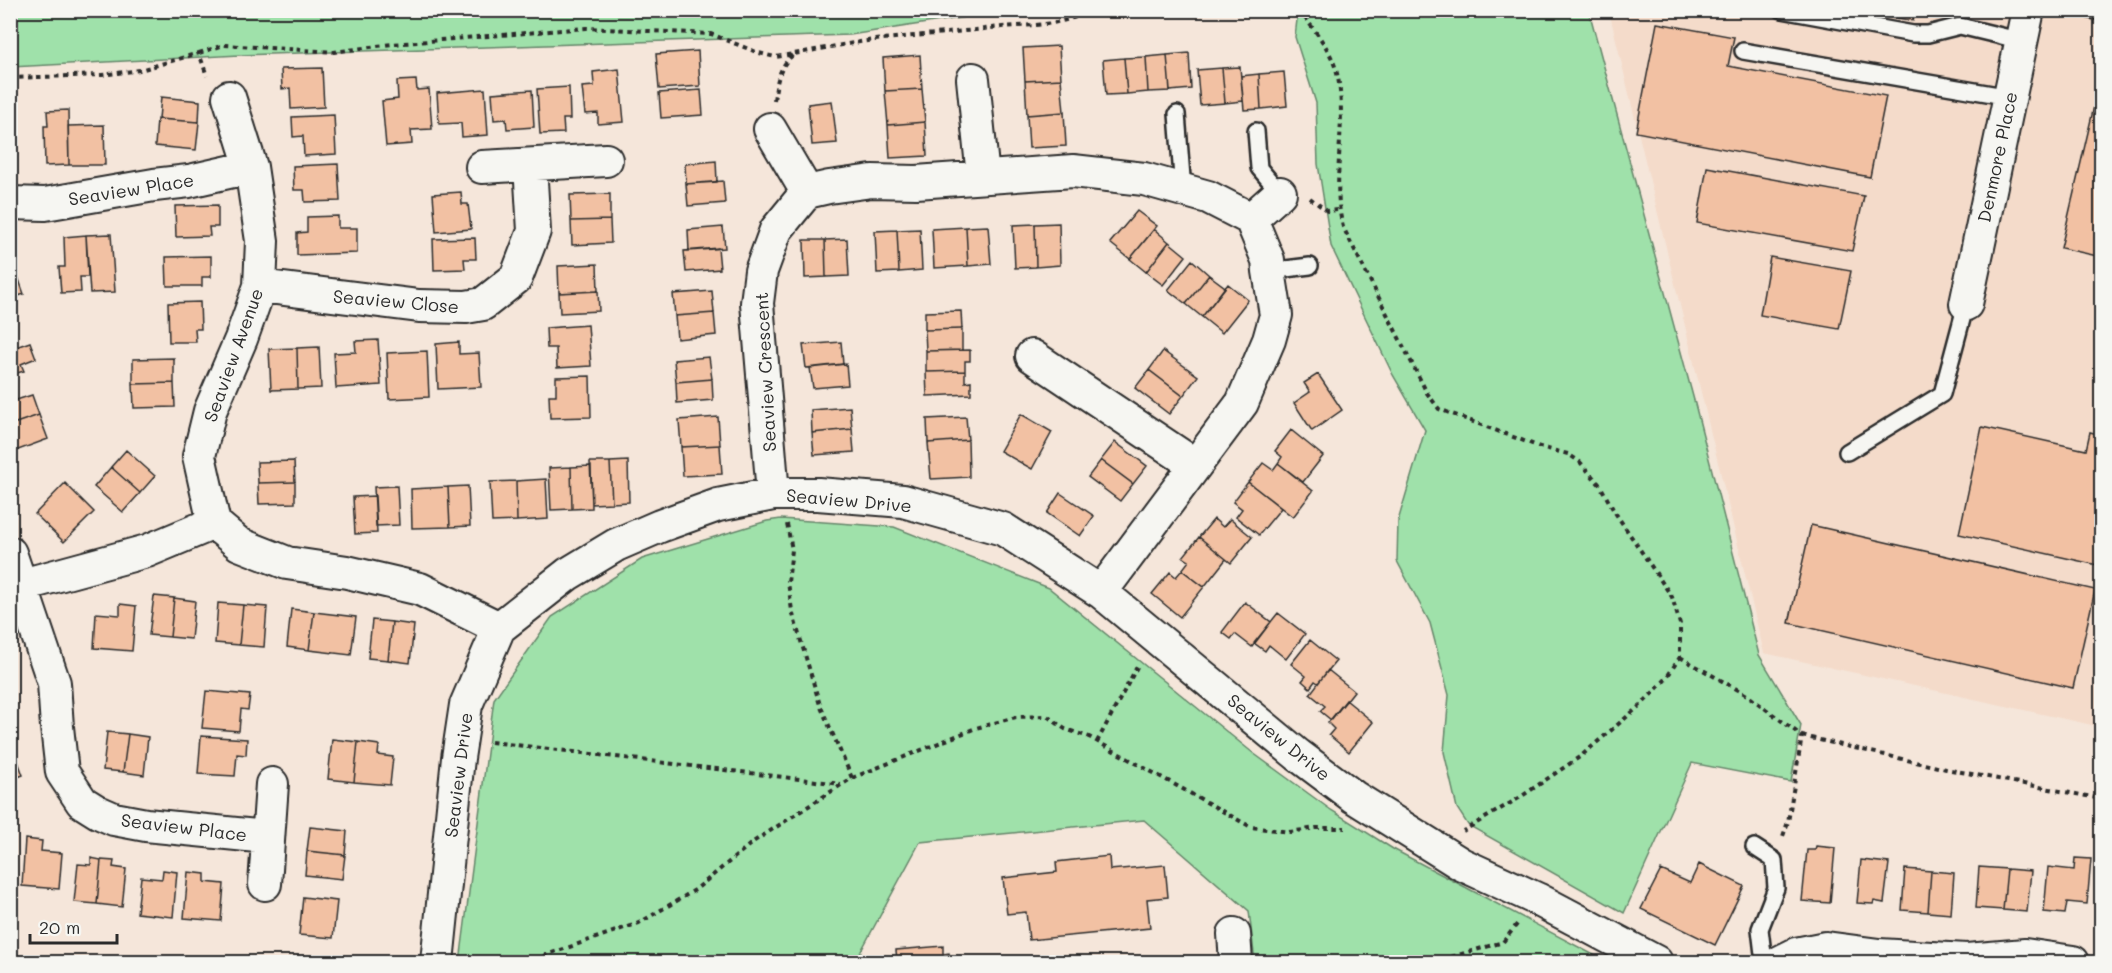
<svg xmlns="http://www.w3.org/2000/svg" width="2112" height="973" font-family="Mali,sans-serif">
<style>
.built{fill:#f4dbca}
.green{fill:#9fe1aa;stroke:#65866a;stroke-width:1.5}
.building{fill:#f2c1a3;stroke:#2b2b2b;stroke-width:1.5}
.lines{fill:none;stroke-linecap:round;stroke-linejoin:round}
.service-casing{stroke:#2b2b2b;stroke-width:20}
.minor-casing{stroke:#2b2b2b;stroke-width:36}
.path{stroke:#2b2b2b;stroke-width:4;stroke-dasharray:4.5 4.5;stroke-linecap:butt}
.service{stroke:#f6f6f2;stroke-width:15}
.minor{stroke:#f6f6f2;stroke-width:32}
.labels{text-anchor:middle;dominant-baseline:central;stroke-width:4.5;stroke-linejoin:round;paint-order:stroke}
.street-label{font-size:18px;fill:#2b2b2b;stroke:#f6f6f2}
</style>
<rect width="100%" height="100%" fill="#f5e6da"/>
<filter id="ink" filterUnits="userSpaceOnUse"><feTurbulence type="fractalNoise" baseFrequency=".0167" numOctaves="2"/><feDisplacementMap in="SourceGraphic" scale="12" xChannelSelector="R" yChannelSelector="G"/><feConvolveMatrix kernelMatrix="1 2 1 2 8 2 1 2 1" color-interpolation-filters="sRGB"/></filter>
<g filter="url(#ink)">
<path class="built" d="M1609 11H2101V727L1764 653Z"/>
<path class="green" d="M11 10H1004V11L850 35 240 55 11 67Z
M1298 11H1589L1695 404 1759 655 1801 725 1791 782 1692 763 1624 913 1468 825 1457 808 1444 752 1449 695 1430 623 1397 561 1398 521 1425 430 1393 375 1331 246 1318 164 1316 103 1295 37Z
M781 519 894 527 1049 588 1253 753 1331 810 1393 849 1607 962H1255L1249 911 1144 820 920 842 855 962H460L494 699 552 617 642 559 767 521Z"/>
<path class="building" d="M1858 10H1916L1913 21Z
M1657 23 1734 37 1728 66 1886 96 1870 177 1636 132Z
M1059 46 1061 79 1025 81 1023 48Z
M698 51 700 86 659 89 656 54Z
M1189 53 1191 89 1170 91 1167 55Z
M920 55 922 89 885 91 883 58Z
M1167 55 1170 91 1148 92 1146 57Z
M1146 57 1148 92 1127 94 1124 58Z
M1124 58 1127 94 1106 95 1103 60Z
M1240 67 1243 101 1225 103 1222 68Z
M322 68 324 107 291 109 290 88 282 89 281 69Z
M1222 68 1225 103 1200 105 1197 70Z
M619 69 624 122 598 124V113L585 114 582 87 594 86 593 72Z
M1284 72 1287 106 1261 109 1259 74Z
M1259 74 1261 109 1244 110 1241 76Z
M1061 79 1064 112 1027 115 1025 81Z
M416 80 417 90 429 89 432 129 411 130 412 144 386 146 382 101 398 99 397 81Z
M2099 85H2102V257L2061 248Z
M569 87 570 119H563L564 133 540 134 537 89Z
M485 89 488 135 462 137 461 123 439 124 437 93Z
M922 89 925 122 888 125 885 91Z
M532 90 534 127 507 129 506 119 494 120 492 93Z
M701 90 703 115 661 118 659 93Z
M161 97 200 101 199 122 159 119Z
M832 101 837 143 812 145 808 104Z
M68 110 69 165 45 166 44 126H48L47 111Z
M1064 112 1066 146 1029 148 1027 115Z
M334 115 336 154 304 156 303 136 293 137 292 117Z
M157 119 199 122 196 150 155 146Z
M925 122 927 156 890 158 888 125Z
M104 125 105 165H69L68 126Z
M716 161 717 182 686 184 685 164Z
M338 164 340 201 305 202 304 190H294L293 166Z
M1707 167 1864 196 1852 251 1697 223Z
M723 181 725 203 688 206 686 184Z
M461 192 462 204H468L471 229 436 232 433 194Z
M610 194V220L571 221 570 195Z
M218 205V227H209L210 236 176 237 175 206Z
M1137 211 1157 226 1130 259 1110 243Z
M338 216V228H357V253L297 255V233L307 232V217Z
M610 220 611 243 572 245 571 221Z
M1059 223 1060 265 1036 267 1035 224Z
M1035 224 1036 267 1015 268 1013 225Z
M988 226 991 264 968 266 966 227Z
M723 227 725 248 689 251 688 230Z
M966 227 968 266 934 268 932 229Z
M920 229 922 270 899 272 897 230Z
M1154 229 1169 242 1146 272 1130 259Z
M897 230 899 272 877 273 875 231Z
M111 234 115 292 90 293 86 235Z
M86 235 88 277H80L81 292 61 293 59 267H65L64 237Z
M475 238 476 259H464L465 269 434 270 433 239Z
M847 239 849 276 826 277 825 240Z
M804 240H825L826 277 805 278Z
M1169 242 1186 256 1163 285 1146 272Z
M718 248 720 269 686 272 684 251Z
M211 256V277H202V286H167L166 257Z
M1770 257 1851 271 1839 329 1760 315Z
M1192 260 1209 275 1186 304 1168 290Z
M597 264 598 291 559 293 558 266Z
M17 274 24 294 10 299V277Z
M1209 275 1225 287 1202 317 1186 304Z
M1228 284 1248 300 1222 333 1202 317Z
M598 291 599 311 560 313 559 293Z
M712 291 714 313 675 316 673 294Z
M200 302 201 329H195L196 342H169L168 303Z
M961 311 962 329 925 330V312Z
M714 313 716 335 677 339 675 316Z
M588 325 591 366 557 368 556 348H547L546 328Z
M962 329V350L926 351 925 330Z
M378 340 381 385 336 388 334 353 356 352 355 341Z
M30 342 36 358 21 364 24 371 10 375V349Z
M459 342V354L479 353 481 387 438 389 436 344Z
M841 342 843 364 806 368 803 345Z
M319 347 321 388 298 389 297 348Z
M297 348 298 389 271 390 269 349Z
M970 350V361H965V371L926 372V351Z
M427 351 429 397 389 399 387 353Z
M1163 351 1198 376 1183 396 1149 370Z
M709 357 712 379 676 382 674 360Z
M174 358V383L133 384V359Z
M846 364 848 385 813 388 810 368Z
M1149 370 1183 396 1169 414 1135 388Z
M965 371V382L971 381V394L927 396 926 372Z
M1318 374 1342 410 1312 431 1294 403 1310 392 1304 383Z
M590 376 591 417 550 418 549 395H556V377Z
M712 379 713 400 677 403 676 382Z
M174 383 175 407 134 408 133 384Z
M32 395 39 415 10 425V402Z
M850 407 852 429 812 433 811 410Z
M1021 414 1052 432 1032 469 1000 451Z
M39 415 48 439 10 453V425Z
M718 417 720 445 681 447 679 420Z
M966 417 968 440 928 443 927 419Z
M1982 427 2086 450 2090 432 2102 435V566L1959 534Z
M852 429 854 452 814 455 812 433Z
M1291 430 1323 456 1303 482 1278 463 1282 457 1275 451Z
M968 440 969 477 931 479 928 443Z
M1115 442 1147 466 1133 484 1101 460Z
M720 445 722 474 683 476 681 447Z
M126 450 155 476 140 493 111 467Z
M1101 460 1133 484 1120 501 1088 477Z
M294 461 295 482 258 483 257 462Z
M628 461 629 502 612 503 610 462Z
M590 462H610L612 503 592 504Z
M1263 463 1273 470 1278 463 1313 491 1293 517 1248 482Z
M591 466 592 508 572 509 571 467Z
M111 467 140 493 123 512 94 487Z
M571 467 572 509 551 510 549 468Z
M546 479 548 519 517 521 516 481Z
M516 481 517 521 492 522 490 482Z
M295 482V503L259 504 258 483Z
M1248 482 1281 508 1259 535 1236 517 1242 509 1233 502Z
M65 483 94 512 64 542 35 514Z
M397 486 399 525 376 526 374 487Z
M468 486 470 526 450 527 448 487Z
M448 487 450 527 412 528 411 489Z
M1060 493 1094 516 1080 536 1047 513Z
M375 496 377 533 355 534 353 497Z
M1214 519 1223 527 1230 519 1252 537 1231 563 1199 537Z
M1811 525 2095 590 2073 688 1789 623Z
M1199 537 1226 559 1204 587 1182 570 1189 561 1183 557Z
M1182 570 1204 587 1180 617 1152 594 1170 572 1176 577Z
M154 596 174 598 170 637 149 635Z
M174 598 195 601 191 639 170 637Z
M1245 602 1271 622 1252 647 1235 634 1231 639 1222 632Z
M218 603 243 605 239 645 215 643Z
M120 604 136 606 132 651 94 648 96 613 120 615Z
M243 605 267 607 264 647 239 645Z
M291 609 314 612 309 650 287 647Z
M314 612 356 617 351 655 309 650Z
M1278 613 1305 634 1286 659 1269 645 1265 651 1254 643Z
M372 620 392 622 388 660 368 658Z
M392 622 414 625 410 663 388 660Z
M1310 640 1336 661 1318 683 1315 681 1310 688 1302 681 1306 676 1291 664Z
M1328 670 1354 691 1331 720 1320 711 1325 706 1310 694Z
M206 691 250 695 248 710 241 709 239 731 202 728Z
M1346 700 1373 722 1349 752 1329 735 1334 729 1328 723Z
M107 732 128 734 123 772 103 770Z
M128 734 148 737 144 775 123 772Z
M201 736 247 739 246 755 237 754 235 776 198 774Z
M332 739 358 742 354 782 328 779Z
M358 742 379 745 378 755 393 757 390 785 354 782Z
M16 756 23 775 10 780V758Z
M310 827 347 831 345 855 307 851Z
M25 839 42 841 41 851 62 853 59 889 22 886Z
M1816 846 1835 848 1830 903 1802 901 1807 850H1815Z
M307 851 345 855 342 879 305 875Z
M1109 856 1110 870 1165 865 1168 897 1147 899 1150 928 1029 940 1026 912 1007 914 1003 878 1057 872 1056 862Z
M91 858 101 860 97 904 74 902 78 864 91 865Z
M2075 858 2091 859 2087 904 2067 902 2065 914 2044 912 2048 867 2074 870Z
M101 860 114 861 113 867 126 869 122 907 97 904Z
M1861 860 1889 863 1884 903 1874 901 1873 904 1857 903Z
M1699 864 1744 886 1715 945 1641 909 1661 870 1690 883Z
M1979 867 2007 869 2003 910 1976 908Z
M1905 869 1931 871 1928 912 1902 910Z
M2007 869 2031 871 2027 912 2003 910Z
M163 870 177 872 173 917 137 913 141 877 162 879Z
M1931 871 1954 873 1951 914 1928 912Z
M188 872 205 874V882L224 884 221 921 184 918Z
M303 897 337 901 333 938 299 935Z
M943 946V954L949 953 950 962H897L896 950Z"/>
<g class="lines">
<defs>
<path id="service" d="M1782 10 1913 34H1928L1960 26 2022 41
M2090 10 2102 12
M1743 51 2010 97
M1177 114 1183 190
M1256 131 1259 168 1280 193
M1269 271 1310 266
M1847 452 1942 394 1966 304
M1754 847 1774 860 1776 888 1760 929 1764 962"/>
<path id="minor" d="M973 79 983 177
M229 97 251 167 262 241 260 286 241 339 210 411 199 456 214 523 239 544 287 563 347 572 420 589 499 628
M770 129 807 192
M482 167 606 160
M10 203 45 204 154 185 189 181 251 167
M1251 219 1280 193
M260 286 419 306 466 307 483 304 516 278 534 231 530 165
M1966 304 2028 10
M1032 356 1195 465
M773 494 757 303 761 271 776 230 807 192 829 187 872 181 916 182 1073 171 1144 179 1208 197 1251 219 1268 260 1269 271 1276 315 1269 340 1242 403 1101 592
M10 553 54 683 57 727 62 772 82 802 98 812 114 819 146 825 266 837
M22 585 147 551 214 523
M265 884 272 784
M1234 934 1236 962
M437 962 458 758 466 705 499 628 568 574 616 545 660 526 718 505 773 494H818L903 501 1003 529 1101 592 1298 755 1354 797 1461 864 1537 899 1656 962
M1780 962 1796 954 1826 948 1879 955 1967 960 2025 955 2073 962"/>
</defs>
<use href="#service" class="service-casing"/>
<use href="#minor" class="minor-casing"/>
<path class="path" d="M1299 10C1311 26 1325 42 1333 61 1352 108 1329 175 1343 227L1427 393 1439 409 1540 447 1568 454 1580 462 1600 485 1614 511 1672 597 1680 624V657L1665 680 1643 703 1581 756 1519 798 1463 831
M199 53 224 45 334 52 392 44 586 28 711 34 759 53 775 57C809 52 841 44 875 40 911 36 948 33 984 29 1026 23 1051 30 1092 10
M10 78 102 75 140 70 199 53 207 76
M774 100C777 81 779 66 794 54
M1310 198 1327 211 1338 210
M1680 657 1747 695 1802 736 1788 822 1782 839
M1802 736 1946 769 2102 799
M491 742 841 784
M1097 742 1139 663
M852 778 976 728 1016 717 1047 716 1065 729 1089 737 1251 827 1290 832 1316 828H1345
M526 962 639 923 695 890 753 842 852 778 820 705 792 611 788 582 792 550 787 524
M1434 962 1503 942 1518 923"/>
<use href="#service" class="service"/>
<use href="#minor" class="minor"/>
</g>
</g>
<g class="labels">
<g class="street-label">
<text transform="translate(1997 157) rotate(-78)">Denmore Place</text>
<text transform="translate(131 189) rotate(-9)">Seaview Place</text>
<text transform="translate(396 301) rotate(5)">Seaview Close</text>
<text transform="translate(233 355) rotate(-70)">Seaview Avenue</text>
<text transform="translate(765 372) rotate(-93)">Seaview Crescent</text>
<text transform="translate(849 500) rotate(5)">Seaview Drive</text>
<text transform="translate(1279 737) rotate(39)">Seaview Drive</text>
<text transform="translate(458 775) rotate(-83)">Seaview Drive</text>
<text transform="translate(184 827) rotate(7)">Seaview Place</text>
</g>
</g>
<rect width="2112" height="973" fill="none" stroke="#f6f6f2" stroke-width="36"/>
<rect x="18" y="18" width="2076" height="937" fill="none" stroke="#2b2b2b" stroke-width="2" filter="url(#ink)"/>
<path d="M30 934v9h87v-9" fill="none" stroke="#2b2b2b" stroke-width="3"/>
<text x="39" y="934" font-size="18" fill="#2b2b2b" stroke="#f6f6f2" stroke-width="4.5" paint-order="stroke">20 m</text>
</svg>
